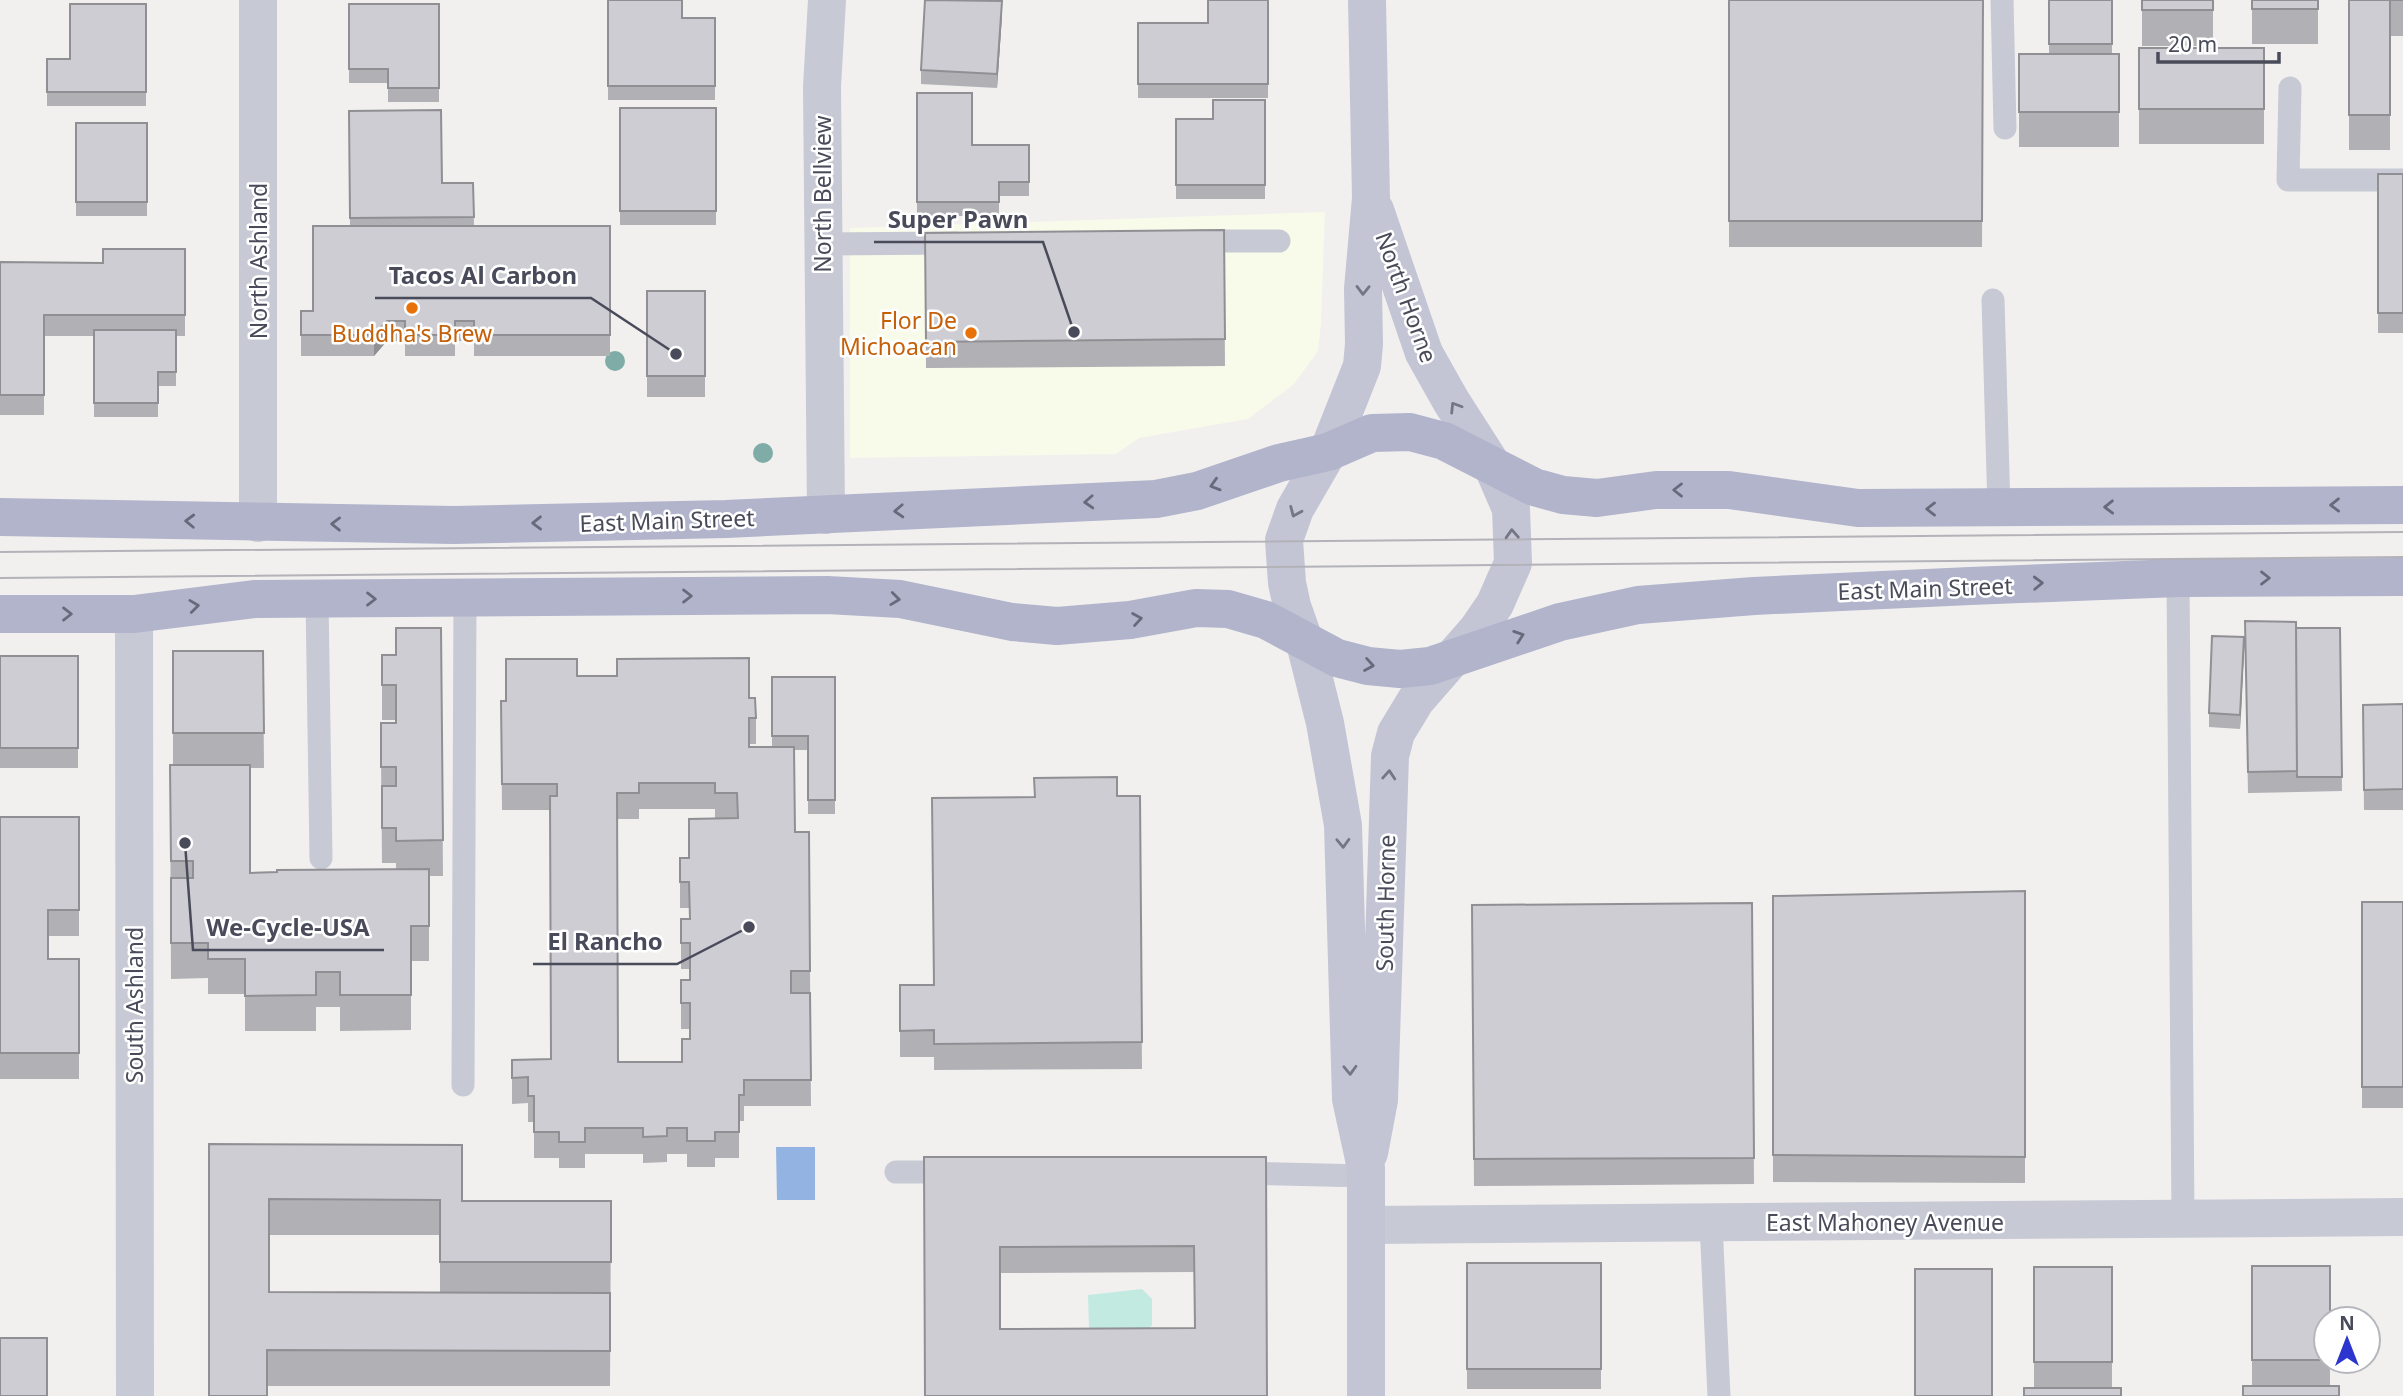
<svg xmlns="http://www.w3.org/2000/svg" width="2403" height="1396" font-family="'Noto Sans',sans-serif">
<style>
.commercial{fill:#f8faea}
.park{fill:#c2eae1}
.water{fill:#93b4e2}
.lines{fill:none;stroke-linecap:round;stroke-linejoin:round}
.lane{stroke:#c7c9d4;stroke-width:23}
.street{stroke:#c7c9d4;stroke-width:38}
.secondary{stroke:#c3c5d5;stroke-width:38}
.primary{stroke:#b1b4cb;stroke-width:38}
.tram{stroke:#b2b2b8;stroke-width:2}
.tree{fill:#7faca6}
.wall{fill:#b0b0b5;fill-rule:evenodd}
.shaded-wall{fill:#909094}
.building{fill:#cdcdd3;stroke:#909094;stroke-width:2;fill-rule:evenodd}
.oneway{stroke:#747685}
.oneway2{stroke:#686a7c}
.food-dot{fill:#e8710a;stroke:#fff;stroke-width:2.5}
.labels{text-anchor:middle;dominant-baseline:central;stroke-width:5;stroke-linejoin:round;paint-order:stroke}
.street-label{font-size:23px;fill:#494b5a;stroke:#fff}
.food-label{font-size:23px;fill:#c56008;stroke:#fff;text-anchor:end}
.leader{fill:none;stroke:#494b5a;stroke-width:2.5}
.callout-dot{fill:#494b5a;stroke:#fff;stroke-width:2.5}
.callout-label{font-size:24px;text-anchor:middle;font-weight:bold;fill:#494b5a;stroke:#fff;stroke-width:5;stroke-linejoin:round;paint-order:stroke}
</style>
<rect width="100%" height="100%" fill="#f1f0ef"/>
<path class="commercial" d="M1325 212 1321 324 1318 351 1294 384 1248 419 1139 438 1116 454 850 458V228Z"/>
<path class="park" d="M1142 1289 1152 1299V1325L1142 1334 1089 1329 1088 1295Z"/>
<path class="water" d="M776 1147H815V1200H777Z"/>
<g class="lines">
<path class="lane" d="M2002 0 2005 128
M2290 88 2288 180H2403
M1193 241H1279
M822 244 956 243
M1993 300 1999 509
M2178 578 2183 1219
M317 599 321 858
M463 1085 465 599
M896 1172H953
M1236 1173 1366 1176
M1711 1223 1719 1396"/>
<path class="street" d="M826 515 822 87 827 0
M258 523V0
M134 614 135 1396
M1367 1225 2403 1217"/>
<path class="secondary" d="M1369 1153 1379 1100 1390 756 1396 733 1416 700 1478 629 1495 604 1513 563 1511 509 1492 465 1451 401 1424 353 1375 210
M1366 1396V1168L1351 1099 1343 825 1325 723 1305 643 1292 606 1287 583 1284 540 1295 509 1328 452 1362 366 1364 344 1363 289 1371 198 1367 0"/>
<path class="primary" d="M0 517 454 525 726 519 1156 499 1197 491 1279 463 1328 452 1372 433 1410 432 1444 441 1534 487 1563 495 1597 498 1656 490H1729L1858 508 2403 505
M0 614H134L254 599 827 595 900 599 1012 622 1057 626 1130 620 1196 608 1228 609 1266 620 1337 658 1368 666 1400 669 1430 666 1560 622 1638 605 1754 596 1970 586 2178 578 2403 577"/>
<path class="tram" d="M0 552 2403 532
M0 578 2403 557"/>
</g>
<g class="tree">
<circle cx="615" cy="361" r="10"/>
<circle cx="763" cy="453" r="10"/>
</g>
<path class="wall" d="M608 0 682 18H715V100H608Z
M1268 0V98H1138V23H1208Z
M1729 0H1983L1982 247H1729Z
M2049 0H2112V54H2119V147H2019V54H2049Z
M2142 0H2213V46H2142Z
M2252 0H2318V44H2252Z
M2349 0H2403V36H2390V150H2349Z
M146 4V106H47V59H70Z
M349 4H439V102H388V83H349Z
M1002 15 997 88 921 84V70Z
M2139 48H2264V144H2139Z
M917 93 972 145H1029V196H999V216H917Z
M1265 100V199H1176V119H1213Z
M620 108H716V225H620Z
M349 111 442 183H473L474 226H610V356H474V341H455V356H405V341H387L374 356H301V311H313L350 226Z
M76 123H147V216H76Z
M2378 174H2403V333H2378Z
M1224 230 1225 366 926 368 925 233Z
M185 249V336H176V386H158V417H94V336H44V415H0V262L103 263Z
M647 291H705V397H647Z
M2245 621 2296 628H2340L2342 791 2248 793Z
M441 628 443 876H429V961H411V1030L340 1031V1007H316V1031H245V994H208V978L171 979 170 765H173V651H263L264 768H250V873L396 869V863H382L381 759 396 723V720H382V655H396Z
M2244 651 2240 729 2209 727V713Z
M0 656H78V768H0Z
M577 676 756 718V744H749V747H772V677H835V814H808V750H794L795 832H809L811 1106H744V1121H739V1158H715V1167H687V1154H667V1162L643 1163V1154H585V1168H559V1158H534V1122H528V1103L512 1104V1060L551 1059 550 810H502L501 701H506ZM639 809H715V819L689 858H680V908H689V919H681V969H690V980H681V1029H690V1039L682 1062H618L617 819H639Z
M2403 704V810H2364L2363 705Z
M1034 778 1117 796H1140L1142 1069 934 1070V1057H900V985H934L1034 797Z
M0 817H79V936H48V959H79V1079H0Z
M2025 891V1183L1773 1182V896Z
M2362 902H2403V1108H2362Z
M1752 903 1754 1184 1474 1186 1472 905Z
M209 1144 462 1201H611L610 1386H267ZM269 1235H440V1292H269Z
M924 1157H1266L1267 1396H925ZM1194 1272 1195 1328 1000 1329V1273Z
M1467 1263H1601V1389H1467Z
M2252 1266 2326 1319V1361H2330V1386H2252Z
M2034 1267H2112V1388H2034Z"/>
<path class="shaded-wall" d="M1002 1V15L997 88V74Z
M387 321V341L374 356V335Z
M2244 637V651L2240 729V715Z"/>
<path class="building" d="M608 0H682V18H715V86H608Z
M925 0 1002 1 997 74 921 70Z
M1208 0H1268V84H1138V23H1208Z
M1729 0H1983L1982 221H1729Z
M2049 0H2112V44H2049Z
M2142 0H2213V10H2142Z
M2252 0H2318V9H2252Z
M2349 0H2403H2390V115H2349Z
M70 4H146V92H47V59H70Z
M349 4H439V88H388V69H349Z
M2139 48H2264V109H2139Z
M2019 54H2119V112H2019Z
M917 93H972V145H1029V182H999V202H917Z
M1213 100H1265V185H1176V119H1213Z
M620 108H716V211H620Z
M441 110 442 183H473L474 217 350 218 349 111Z
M76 123H147V202H76Z
M2378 174H2403V313H2378Z
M313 226H610V335H474V321H455V335H405V321H387L374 335H301V311H313Z
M1224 230 1225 339 926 342 925 233Z
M103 249H185V315H44V395H0V262L103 263Z
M647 291H705V376H647Z
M94 330H176V372H158V403H94Z
M2245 621 2296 622 2297 771 2248 772Z
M396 628H441L443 840 396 841V828H382V786H396V767H381V723H396V685H382V655H396Z
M2296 628H2340L2342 777H2297Z
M2212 636 2244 637 2240 715 2209 713Z
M173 651H263L264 733H173Z
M0 656H78V748H0Z
M749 658V698H755L756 718H749V747H794L795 832H809L810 971H791V993H810L811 1080H744V1095H739V1132H715V1141H687V1128H667V1136L643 1137V1128H585V1142H559V1132H534V1096H528V1077L512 1078V1060L551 1059 550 796H557V784H502L501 701H506V659H577V676H617V659ZM639 783H715V793H737L738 818 689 819V858H680V882H689L690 919H681V943H690V980H681V1003H690V1039H682V1062H618L617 793H639Z
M772 677H835V800H808V736H772Z
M2403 704V789L2364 790 2363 705Z
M170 765H250V873L277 872V870L429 869V926H411V995H340V972H316V995L245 996V959H208V943H171V878H193V861H171Z
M1117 777V796H1140L1142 1042 934 1044V1030L900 1031V985H934L932 798 1035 797 1034 778Z
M0 817H79V910H48V959H79V1053H0Z
M2025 891V1157L1773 1155V896Z
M2362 902H2403V1087H2362Z
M1752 903 1754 1158 1474 1159 1472 905Z
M209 1144 462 1145V1201H611V1262H440V1200L269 1199V1292L610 1293V1351L267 1350V1396H209Z
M924 1157H1266L1267 1396H925ZM1194 1246 1195 1328 1000 1329V1247Z
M1467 1263H1601V1369H1467Z
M2252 1266H2330V1319H2326V1360H2252Z
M2034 1267H2112V1362H2034Z
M1915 1269H1992V1396H1915Z
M0 1338H47V1396H0Z
M2243 1386H2339V1396H2243Z
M2024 1388H2121V1396H2024Z"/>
<defs><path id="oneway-chevron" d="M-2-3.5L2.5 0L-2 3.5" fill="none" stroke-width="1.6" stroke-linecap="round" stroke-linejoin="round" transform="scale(1.75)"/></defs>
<g class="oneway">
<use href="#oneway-chevron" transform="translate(1363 290) rotate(91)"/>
<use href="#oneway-chevron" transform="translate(1455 407) rotate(-122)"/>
<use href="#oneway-chevron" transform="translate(1295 512) rotate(113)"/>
<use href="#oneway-chevron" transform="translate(1512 534) rotate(-93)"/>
<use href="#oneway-chevron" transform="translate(1389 775) rotate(-86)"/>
<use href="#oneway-chevron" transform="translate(1343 843) rotate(88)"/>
<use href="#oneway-chevron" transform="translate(1350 1070) rotate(88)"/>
</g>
<g class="oneway2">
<use href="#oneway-chevron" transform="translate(1215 485) rotate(163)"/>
<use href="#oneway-chevron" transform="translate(1678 490) rotate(180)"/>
<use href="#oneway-chevron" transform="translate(1089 502) rotate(177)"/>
<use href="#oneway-chevron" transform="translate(2335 505) rotate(179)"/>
<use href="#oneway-chevron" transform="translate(2109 507) rotate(179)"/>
<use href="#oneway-chevron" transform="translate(1931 509) rotate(180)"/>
<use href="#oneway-chevron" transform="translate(899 511) rotate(177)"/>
<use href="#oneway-chevron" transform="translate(190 521) rotate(-178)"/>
<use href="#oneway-chevron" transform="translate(537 523) rotate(179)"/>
<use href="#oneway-chevron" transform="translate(336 524) rotate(-179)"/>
<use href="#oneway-chevron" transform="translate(2265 578)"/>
<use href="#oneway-chevron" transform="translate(2038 583) rotate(-2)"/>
<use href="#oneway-chevron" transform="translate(687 596)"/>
<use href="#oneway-chevron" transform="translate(371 599)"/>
<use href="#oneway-chevron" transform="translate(895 599) rotate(7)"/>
<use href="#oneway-chevron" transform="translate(194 606) rotate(-7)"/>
<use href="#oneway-chevron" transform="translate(67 614)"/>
<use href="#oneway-chevron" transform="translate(1137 619) rotate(-9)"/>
<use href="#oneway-chevron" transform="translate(1519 636) rotate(-19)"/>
<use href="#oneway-chevron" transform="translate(1369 665) rotate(10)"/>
</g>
<g class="food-dot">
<circle cx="412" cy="308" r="7"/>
<circle cx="971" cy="333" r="7"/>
</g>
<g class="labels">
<g class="street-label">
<text transform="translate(822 194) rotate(-90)">North Bellview</text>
<text transform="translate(258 261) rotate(-90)">North Ashland</text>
<text transform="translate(1407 297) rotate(70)">North Horne</text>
<text transform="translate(667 520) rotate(-2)">East Main Street</text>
<text transform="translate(1925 588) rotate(-2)">East Main Street</text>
<text transform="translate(1385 903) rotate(-89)">South Horne</text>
<text transform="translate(134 1005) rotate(-90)">South Ashland</text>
<text x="1885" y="1222">East Mahoney Avenue</text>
</g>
<g class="food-label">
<text x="957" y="320">Flor De<tspan x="957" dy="26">Michoacan</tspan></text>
<text x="412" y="333" text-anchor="middle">Buddha's Brew</text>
</g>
</g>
<path class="leader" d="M1074 332L1043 242H874M676 354L591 298H375M185 843L193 950H384M749 927L677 964H533"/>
<g class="callout-dot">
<circle cx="1074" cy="332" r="7"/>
<circle cx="676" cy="354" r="7"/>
<circle cx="185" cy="843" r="7"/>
<circle cx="749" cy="927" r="7"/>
</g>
<g class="callout-label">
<text x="958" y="228">Super Pawn</text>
<text x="483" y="284">Tacos Al Carbon</text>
<text x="288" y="936">We-Cycle-USA</text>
<text x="605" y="950">El Rancho</text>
</g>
<g transform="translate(2347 1340)"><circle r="33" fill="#ffffff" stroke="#b6b7bd" stroke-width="2"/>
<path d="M0-5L12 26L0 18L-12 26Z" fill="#2c35cd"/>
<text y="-10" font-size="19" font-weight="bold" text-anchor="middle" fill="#494b5a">N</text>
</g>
<path d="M2158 52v10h121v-10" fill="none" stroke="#494b5a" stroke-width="3.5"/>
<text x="2168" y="52" font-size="21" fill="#494b5a" stroke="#ffffff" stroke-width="5" paint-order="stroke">20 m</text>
</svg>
